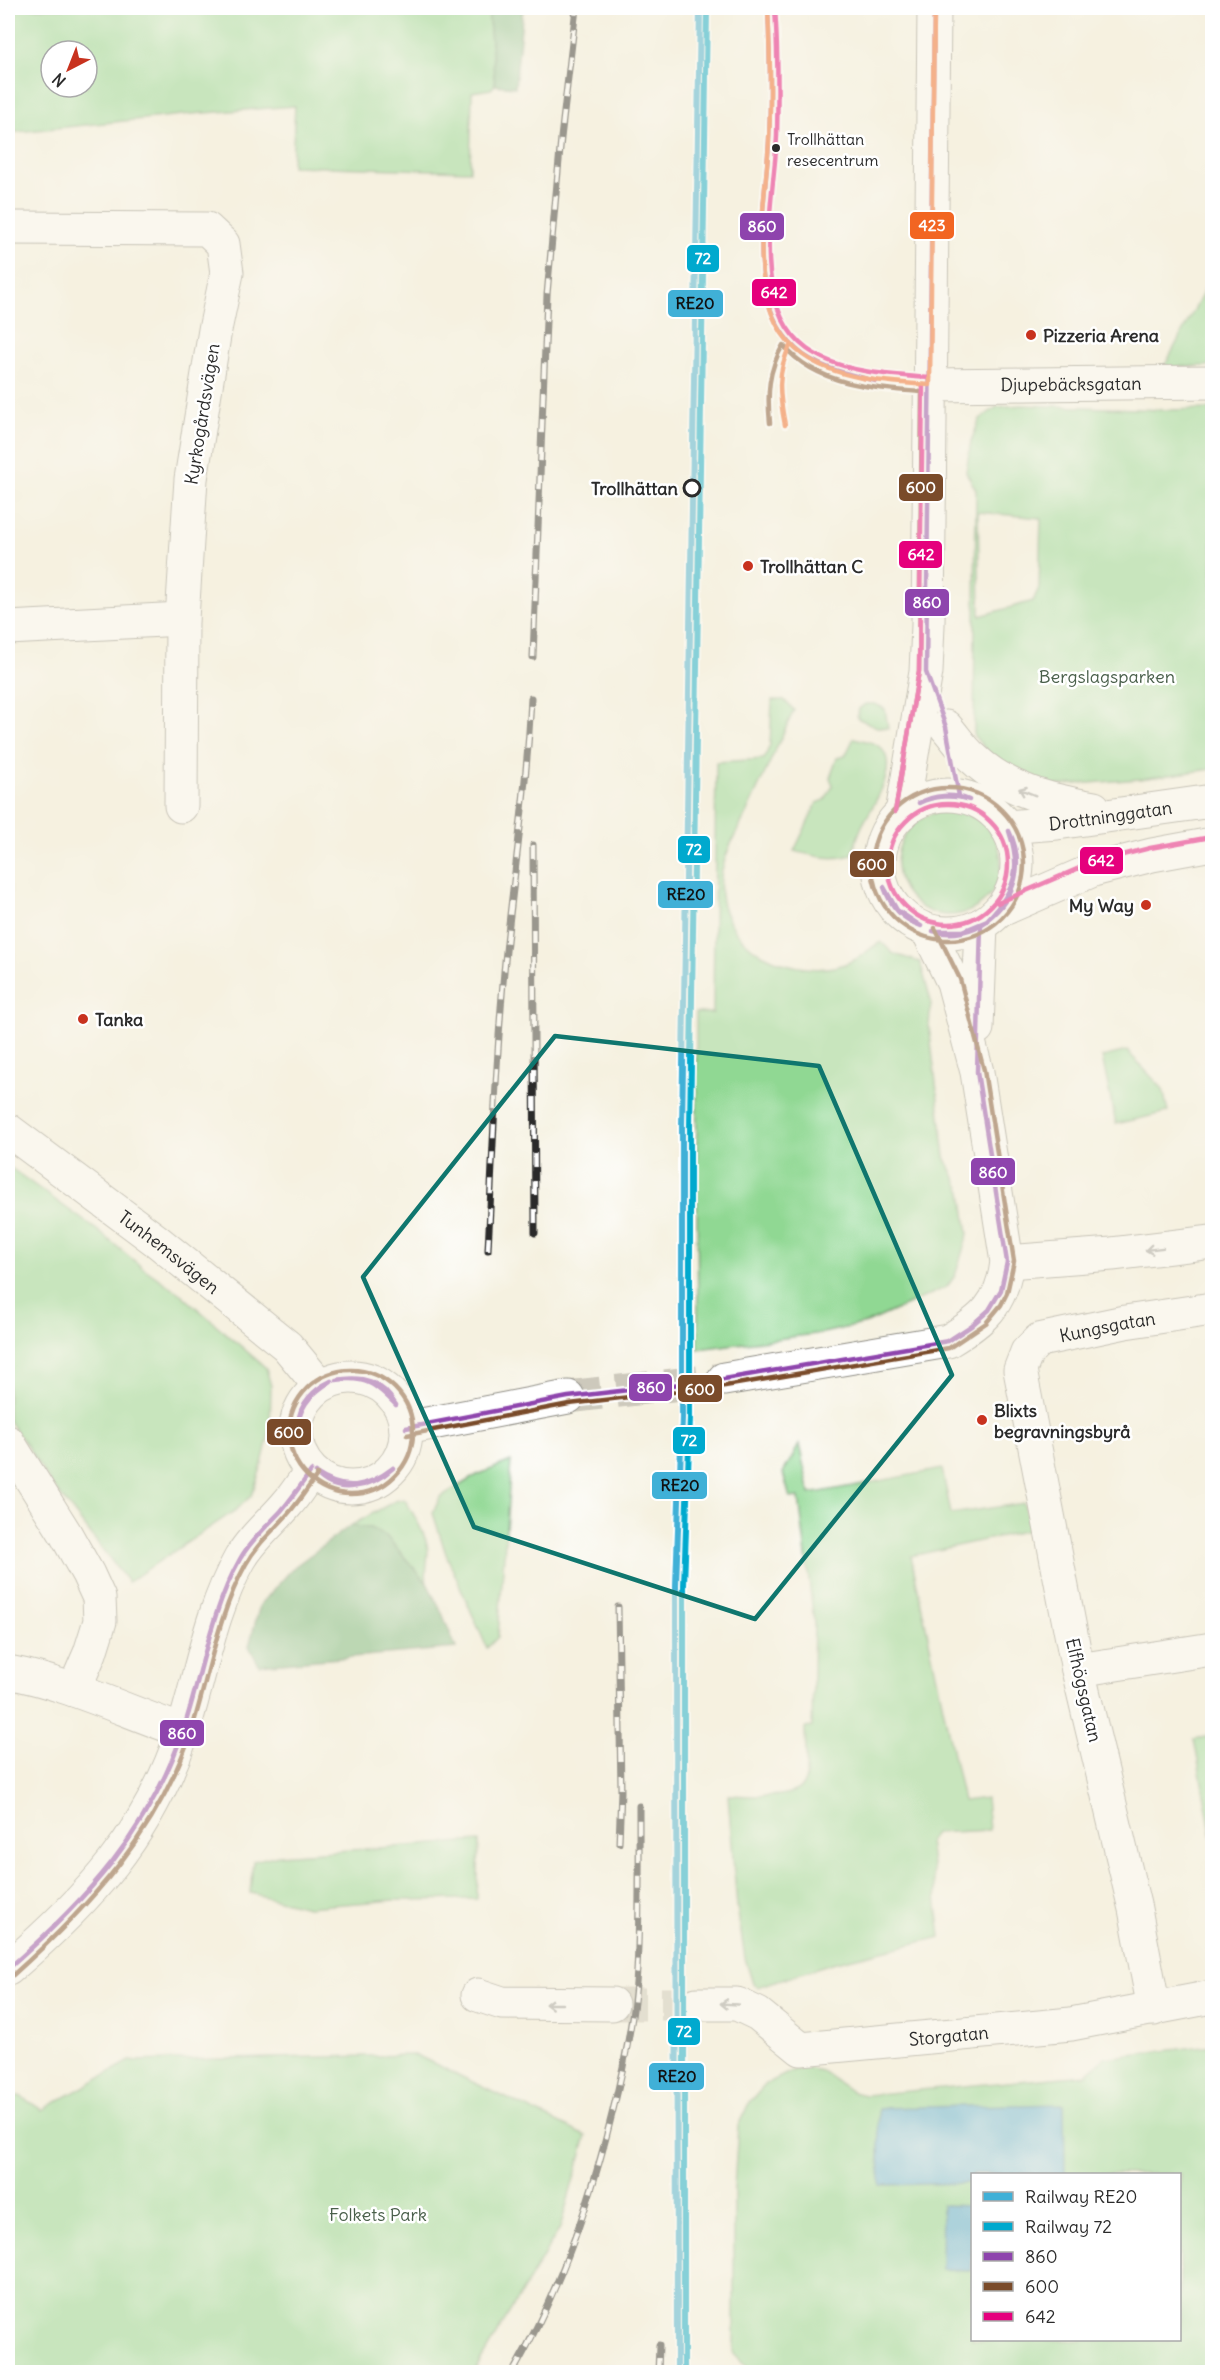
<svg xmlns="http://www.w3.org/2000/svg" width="1220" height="2380" font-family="Delius,sans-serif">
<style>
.green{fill:#90d893;stroke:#5e825f;stroke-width:1.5;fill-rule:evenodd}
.forest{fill:#74b87d;stroke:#507254;stroke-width:1.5}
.water{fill:#57add4;stroke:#416c80;stroke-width:1.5}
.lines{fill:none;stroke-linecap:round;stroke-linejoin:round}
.minor-tunnel{stroke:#cdc9bc;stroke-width:33;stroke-dasharray:33 16;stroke-linecap:butt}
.minor-casing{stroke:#908e86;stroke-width:35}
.minor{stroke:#fff;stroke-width:33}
.rail-casing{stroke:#2b2b2b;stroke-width:7}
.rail{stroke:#fff;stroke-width:4.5;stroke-dasharray:14;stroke-linecap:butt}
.bus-1-casing{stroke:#fff;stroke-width:9}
.bus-2-casing{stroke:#fff;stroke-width:9}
.bus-3-casing{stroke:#fff;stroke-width:9}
.bus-4-casing{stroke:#fff;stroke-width:9}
.bus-1{stroke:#8e44ad;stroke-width:4.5}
.bus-2{stroke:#7a4b2a;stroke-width:4.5}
.bus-3{stroke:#e5007d;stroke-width:4.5}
.bus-4{stroke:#f26522;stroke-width:4.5}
.rail-1-casing{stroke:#fff;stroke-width:10}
.rail-2-casing{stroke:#fff;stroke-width:10}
.rail-1{stroke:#40b0d7;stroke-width:6}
.rail-2{stroke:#00a9ce;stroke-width:6}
.oneway{stroke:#a0a0a0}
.marked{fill:none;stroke:#0f766e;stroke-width:4.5;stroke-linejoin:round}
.bus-dot{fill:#2b2b2b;stroke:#fff;stroke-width:2}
.poi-dot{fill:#c8321e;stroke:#fff;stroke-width:2}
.stop-dot{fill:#fff;stroke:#2b2b2b;stroke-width:3}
.labels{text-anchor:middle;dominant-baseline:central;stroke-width:5;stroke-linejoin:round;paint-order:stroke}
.bus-label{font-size:16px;fill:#2b2b2b;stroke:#fff;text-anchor:start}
.poi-label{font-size:18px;font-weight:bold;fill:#2b2b2b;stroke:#fff;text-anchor:start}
.street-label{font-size:18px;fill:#2b2b2b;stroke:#fff}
.stop-label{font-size:18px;font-weight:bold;fill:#2b2b2b;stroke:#fff;text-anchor:end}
.park-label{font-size:18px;fill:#495f4a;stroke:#fff}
.line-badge{stroke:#fff;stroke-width:2}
.badge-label{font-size:16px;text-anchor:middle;font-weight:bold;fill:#fff}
.pale-badge-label{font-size:16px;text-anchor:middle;font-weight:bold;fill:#111}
</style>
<rect width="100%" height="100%" fill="#fff"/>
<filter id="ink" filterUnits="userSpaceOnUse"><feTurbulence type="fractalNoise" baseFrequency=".0167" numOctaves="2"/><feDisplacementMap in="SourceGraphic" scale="12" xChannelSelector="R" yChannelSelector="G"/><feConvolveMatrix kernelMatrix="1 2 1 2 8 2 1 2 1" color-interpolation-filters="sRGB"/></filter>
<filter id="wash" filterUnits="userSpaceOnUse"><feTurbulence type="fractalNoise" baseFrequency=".008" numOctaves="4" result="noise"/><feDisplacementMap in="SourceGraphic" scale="24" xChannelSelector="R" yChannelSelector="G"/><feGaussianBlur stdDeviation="1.35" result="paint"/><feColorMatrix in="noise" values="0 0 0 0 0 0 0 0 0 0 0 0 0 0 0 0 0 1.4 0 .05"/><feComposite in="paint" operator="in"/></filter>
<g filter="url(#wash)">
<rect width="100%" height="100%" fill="#f5f1e0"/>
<path class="green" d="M8 8H488L495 85 491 89 472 92 470 171 292 166 295 106 192 114 8 133ZM51 51H87V87H51Z
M1212 276V292L1209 306 1212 312V362L1208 366 1164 367Z
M1022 405 1165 410 1212 409V769L1140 779 1051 786 1008 775 974 736 976 490 966 472 971 441 980 419 997 407ZM978 512 1041 518 1039 588 1033 601 980 616Z
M772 700H784L794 710C778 745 762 779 746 814 736 834 723 855 721 878 717 908 735 940 762 954 790 969 825 975 854 960 864 955 871 947 881 942L894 954 920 962 931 1001 929 1026 945 1157 962 1192 968 1234 955 1276 947 1287 867 1323 823 1333 698 1349 696 1013H713L716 762 764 759 770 745Z
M865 704H875L885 709 888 728 877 727 857 718 859 709Z
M854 738C862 740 874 742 880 747 901 766 872 807 863 824 858 834 855 845 852 855 832 861 814 856 794 851L817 803 825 800 833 785 830 778 837 758 845 756Z
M897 863a52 52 0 1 1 104 0a52 52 0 1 1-104 0Z
M1127 1051 1163 1089 1168 1112 1116 1124 1102 1057Z
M8 1166 97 1230 142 1267 182 1295 266 1368 271 1386 270 1430 261 1468 251 1496 236 1510 128 1582 49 1481 27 1446 8 1420Z
M799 1445 810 1494 942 1469 951 1514 1024 1503 1029 1530 911 1556 963 1801 986 1798 989 1830 935 1833 929 1841 941 1937 832 1963 757 1987 753 1984 745 1958 737 1907 728 1795C746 1795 797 1802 805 1781 808 1773 805 1739 805 1728L812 1727 814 1622 799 1497 790 1498 783 1473Z
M511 1461 498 1637 487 1648 446 1554 433 1513 440 1497 477 1475Z
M404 1499C410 1507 426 1536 427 1545 430 1557 424 1569 427 1583L386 1536 370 1528 350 1526 395 1501Z
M1212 1736V1837L1194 1739Z
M479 1841 477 1899 394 1900 307 1907 250 1893 253 1861 278 1855Z
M1212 2045V2372H752L734 2353V2188L738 2126 749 2103 766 2084 800 2067 822 2071 852 2092 865 2095 1086 2075 1105 2058ZM972 2174H1180V2340H972Z
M416 2055 586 2136 560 2228 474 2372H8V2097L20 2096 42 2110 130 2061Z"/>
<path class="forest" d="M488 8H523L515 87 495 85Z
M350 1526 370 1528 386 1536 427 1583 442 1613 456 1648 259 1665 249 1646 260 1605 294 1567Z"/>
<path class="water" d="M1064 2104 1065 2174H972V2183L880 2185 878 2108Z
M942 2205 972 2206V2270L941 2269Z"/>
</g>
<g filter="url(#ink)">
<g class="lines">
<path class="minor-tunnel" d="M568 1397 724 1379
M612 2004H697"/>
<defs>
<g id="minor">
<path d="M8 228 207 229 223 244 227 273 215 330 191 479 182 619 181 806"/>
<path id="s1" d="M930 385 1212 382"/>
<path d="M8 628 182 619"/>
<path d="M946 727C955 737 963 750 974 759 1008 791 1049 800 1094 808"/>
<circle cx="948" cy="864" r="69"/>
<path d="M902 813 926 672 928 625 934 8"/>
<path id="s2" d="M1006 827 1057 823 1212 801"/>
<path d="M1001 910 1093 870 1152 855 1212 844"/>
<path d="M977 1028 981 925"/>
<path id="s3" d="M8 1130 157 1241 287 1346 320 1386"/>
<path d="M1007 1262 1112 1254 1212 1242"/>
<circle cx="351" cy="1432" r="55"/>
<path d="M724 1379 948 1341C983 1320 1002 1305 1007 1262L977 1072 953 982 928 931"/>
<path d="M406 1428 568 1397"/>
<path d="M8 1442 65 1533 88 1574 99 1598 100 1621 90 1653 74 1690"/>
<path d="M1078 1670 1212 1649"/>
<path d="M8 1672C68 1683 125 1711 183 1731"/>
<path d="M8 1969C89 1899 149 1835 183 1731 201 1674 210 1612 240 1559 252 1538 272 1522 287 1504 296 1494 303 1482 311 1471"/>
<path d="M478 1995 502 2003 612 2004"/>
<path id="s4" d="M697 2004H737L758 2014 801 2049 1071 2024 1212 1997"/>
<path id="s5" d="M1154 2009 1135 1909 1078 1670 1020 1370 1027 1352 1039 1340 1125 1322 1212 1309"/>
</g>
</defs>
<use href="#minor" class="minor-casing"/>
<use href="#minor" class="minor"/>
<defs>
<path id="rail" d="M533 657 547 295 561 138 576 8
M533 845 535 1233
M488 1250C493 1151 496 1050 506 951 515 867 527 783 531 698
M618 1607 621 1791 619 1843
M513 2372C559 2291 590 2205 612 2114 624 2067 634 2019 637 1970 640 1916 639 1861 639 1806
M658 2372 659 2345"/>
</defs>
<use href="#rail" class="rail-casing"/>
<use href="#rail" class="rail"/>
<defs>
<path id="bus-1" d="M768 8C770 52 771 96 769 140 766 205 743 300 796 349 818 369 849 374 876 381
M934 8 926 672 946 727 959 796
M919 803C934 795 953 793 969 800
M919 803C934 796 953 794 969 800
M884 887 897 910 921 926
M884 887C891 907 902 919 921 926
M988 919C1015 890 1022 870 1009 831
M988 919C1016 897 1025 863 1009 831
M933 931H963L987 921
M933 931C952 936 972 932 987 921
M336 1380C364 1375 381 1381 396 1405
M336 1380C366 1376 376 1384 396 1405
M298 1423C300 1403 314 1389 331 1381
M298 1423C302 1402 314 1392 331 1381
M406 1428 568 1397 724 1379 948 1341 971 1326 989 1310 1001 1290 1007 1262 977 1072 981 925
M316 1473C344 1492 367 1488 393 1468
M316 1473C337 1497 372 1487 393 1468
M8 1969C86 1900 149 1832 183 1731 202 1674 210 1612 240 1559 250 1541 267 1526 281 1511 292 1498 301 1485 311 1471"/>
<path id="bus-2" d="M770 423C767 394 768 371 783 345 816 385 874 389 922 392L919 671 895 812
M872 864a76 76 0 1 1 152 0a76 76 0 1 1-152 0Z
M289 1432a62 62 0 1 1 124 0a62 62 0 1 1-124 0Z
M407 1435 569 1404 725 1386 949 1348 986 1323 1001 1305 1007 1293 1014 1261 984 1070 960 979 935 928
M13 1975C90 1906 158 1832 191 1732 209 1676 217 1616 246 1564 256 1545 273 1531 287 1515 298 1503 307 1489 317 1475"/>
<path id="bus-3" d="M775 8C778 50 778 93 777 136 774 198 748 306 807 349 841 373 890 375 930 378
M888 864a60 60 0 1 1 120 0a60 60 0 1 1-120 0Z
M895 812 919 671 923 385
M998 903 1091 863 1150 848 1211 837"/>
<path id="bus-4" d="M768 8C770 52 771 96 769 140 766 204 741 311 803 355 838 380 888 382 930 385L934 8
M785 425C779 395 776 372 791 344"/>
</defs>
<use href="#bus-1" class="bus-1-casing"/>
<use href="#bus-2" class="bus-2-casing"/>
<use href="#bus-3" class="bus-3-casing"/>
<use href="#bus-4" class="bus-4-casing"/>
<use href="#bus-1" class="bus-1"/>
<use href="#bus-2" class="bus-2"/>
<use href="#bus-3" class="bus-3"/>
<use href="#bus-4" class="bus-4"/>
<defs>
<path id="rail-1" d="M677 2372 676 1585 682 1418V1128L700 8"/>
<path id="rail-2" d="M684 2372V1585L690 1418V1128L707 8"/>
</defs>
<use href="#rail-1" class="rail-1-casing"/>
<use href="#rail-2" class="rail-2-casing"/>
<use href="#rail-1" class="rail-1"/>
<use href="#rail-2" class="rail-2"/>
</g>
<defs><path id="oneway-shaft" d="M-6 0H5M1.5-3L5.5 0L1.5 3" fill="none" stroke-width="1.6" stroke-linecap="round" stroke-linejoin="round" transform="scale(1.5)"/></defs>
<g class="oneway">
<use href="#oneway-shaft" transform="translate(1027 792) rotate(-158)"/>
<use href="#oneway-shaft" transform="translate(1154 1249) rotate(173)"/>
<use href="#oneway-shaft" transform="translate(554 2004) rotate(-180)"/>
<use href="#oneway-shaft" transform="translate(729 2004) rotate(-177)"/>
</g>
</g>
<path d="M0 0H1220V2380H0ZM555 1036 819 1066 952 1375 755 1619 474 1527 363 1277Z" fill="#f5f1e0" fill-opacity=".55" fill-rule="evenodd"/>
<path class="marked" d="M555 1036 819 1066 952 1375 755 1619 474 1527 363 1277Z"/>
<circle class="bus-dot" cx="776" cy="148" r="5"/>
<g class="poi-dot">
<circle cx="1031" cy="335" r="6"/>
<circle cx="748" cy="566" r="6"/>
<circle cx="1146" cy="905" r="6"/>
<circle cx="83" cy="1019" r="6"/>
<circle cx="982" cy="1420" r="6"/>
</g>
<circle class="stop-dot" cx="692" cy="488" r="8"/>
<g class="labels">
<g class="bus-label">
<text x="787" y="139">Trollhättan<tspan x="787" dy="21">resecentrum</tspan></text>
</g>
<g class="poi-label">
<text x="1043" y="335">Pizzeria Arena</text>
<text x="760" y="566">Trollhättan C</text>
<text x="1134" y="905" text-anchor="end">My Way</text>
<text x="95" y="1019">Tanka</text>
<text x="994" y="1410">Blixts<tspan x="994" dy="21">begravningsbyrå</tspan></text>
</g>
<g class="street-label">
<text stroke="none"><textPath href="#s1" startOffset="141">Djupebäcksgatan</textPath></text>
<text transform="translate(202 414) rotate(-81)">Kyrkogårdsvägen</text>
<text stroke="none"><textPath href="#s2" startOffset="105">Drottninggatan</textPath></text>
<text stroke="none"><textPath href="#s3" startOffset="202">Tunhemsvägen</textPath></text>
<text stroke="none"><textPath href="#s5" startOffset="759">Kungsgatan</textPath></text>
<text transform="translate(1084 1690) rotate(77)">Elfhögsgatan</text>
<text stroke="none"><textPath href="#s4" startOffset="267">Storgatan</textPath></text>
</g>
<g class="stop-label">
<text x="678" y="488">Trollhättan</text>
</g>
<g class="park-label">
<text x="1107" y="676">Bergslagsparken</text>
<text x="378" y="2214">Folkets Park</text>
</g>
</g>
<g class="line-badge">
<rect x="909" y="211" width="46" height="29" rx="6" fill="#f26522"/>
<rect x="739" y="212" width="46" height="29" rx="6" fill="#8e44ad"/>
<rect x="686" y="244" width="34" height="29" rx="6" fill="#00a9ce"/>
<rect x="751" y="278" width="46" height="29" rx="6" fill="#e5007d"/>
<rect x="667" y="289" width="57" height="29" rx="6" fill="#40b0d7"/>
<rect x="898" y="473" width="46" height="29" rx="6" fill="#7a4b2a"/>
<rect x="898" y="540" width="45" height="29" rx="6" fill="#e5007d"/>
<rect x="904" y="588" width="46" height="29" rx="6" fill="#8e44ad"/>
<rect x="677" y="835" width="34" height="29" rx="6" fill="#00a9ce"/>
<rect x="1079" y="846" width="45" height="29" rx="6" fill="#e5007d"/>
<rect x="849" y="850" width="46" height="28" rx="6" fill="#7a4b2a"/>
<rect x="657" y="880" width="57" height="29" rx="6" fill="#40b0d7"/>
<rect x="970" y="1157" width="46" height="29" rx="6" fill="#8e44ad"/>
<rect x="628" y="1373" width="45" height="29" rx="6" fill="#8e44ad"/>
<rect x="677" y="1374" width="46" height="29" rx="6" fill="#7a4b2a"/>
<rect x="266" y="1418" width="46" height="28" rx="6" fill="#7a4b2a"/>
<rect x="672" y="1426" width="34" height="29" rx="6" fill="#00a9ce"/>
<rect x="651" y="1471" width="57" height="29" rx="6" fill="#40b0d7"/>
<rect x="159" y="1719" width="46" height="28" rx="6" fill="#8e44ad"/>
<rect x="667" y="2017" width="34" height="29" rx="6" fill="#00a9ce"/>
<rect x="648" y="2062" width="57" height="29" rx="6" fill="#40b0d7"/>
</g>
<g class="badge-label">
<text x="932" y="231">423</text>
<text x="762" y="232">860</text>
<text x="703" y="264">72</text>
<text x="774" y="298">642</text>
<text x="921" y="493">600</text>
<text x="921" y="560">642</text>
<text x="927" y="608">860</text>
<text x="694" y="855">72</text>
<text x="1101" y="866">642</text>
<text x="872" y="870">600</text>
<text x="993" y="1178">860</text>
<text x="651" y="1393">860</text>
<text x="700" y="1395">600</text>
<text x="289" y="1438">600</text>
<text x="689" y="1446">72</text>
<text x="182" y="1739">860</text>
<text x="684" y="2037">72</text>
</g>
<g class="pale-badge-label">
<text x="695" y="309">RE20</text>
<text x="686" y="900">RE20</text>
<text x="680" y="1491">RE20</text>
<text x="677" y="2082">RE20</text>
</g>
<rect width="1220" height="2380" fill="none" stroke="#fff" stroke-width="30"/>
<rect x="971" y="2173" width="210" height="168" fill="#ffffff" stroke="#aaaaaa" stroke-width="1.5"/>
<rect x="983" y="2192" width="30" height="9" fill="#40b0d7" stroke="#aaaaaa" stroke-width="1.5"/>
<text x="1025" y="2203" font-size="18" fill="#2b2b2b">Railway RE20</text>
<rect x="983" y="2222" width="30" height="9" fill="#00a9ce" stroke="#aaaaaa" stroke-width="1.5"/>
<text x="1025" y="2233" font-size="18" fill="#2b2b2b">Railway 72</text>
<rect x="983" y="2252" width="30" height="9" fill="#8e44ad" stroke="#aaaaaa" stroke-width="1.5"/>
<text x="1025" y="2263" font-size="18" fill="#2b2b2b">860</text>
<rect x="983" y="2282" width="30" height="9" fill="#7a4b2a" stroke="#aaaaaa" stroke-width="1.5"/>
<text x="1025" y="2293" font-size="18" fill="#2b2b2b">600</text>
<rect x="983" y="2312" width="30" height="9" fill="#e5007d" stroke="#aaaaaa" stroke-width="1.5"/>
<text x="1025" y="2323" font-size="18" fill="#2b2b2b">642</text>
<g transform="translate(69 69) rotate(222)"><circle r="28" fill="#ffffff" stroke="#aaaaaa" stroke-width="1.5"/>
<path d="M0-4.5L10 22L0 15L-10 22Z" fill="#c8321e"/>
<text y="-9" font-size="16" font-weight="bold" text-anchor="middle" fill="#2b2b2b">N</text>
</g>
</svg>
